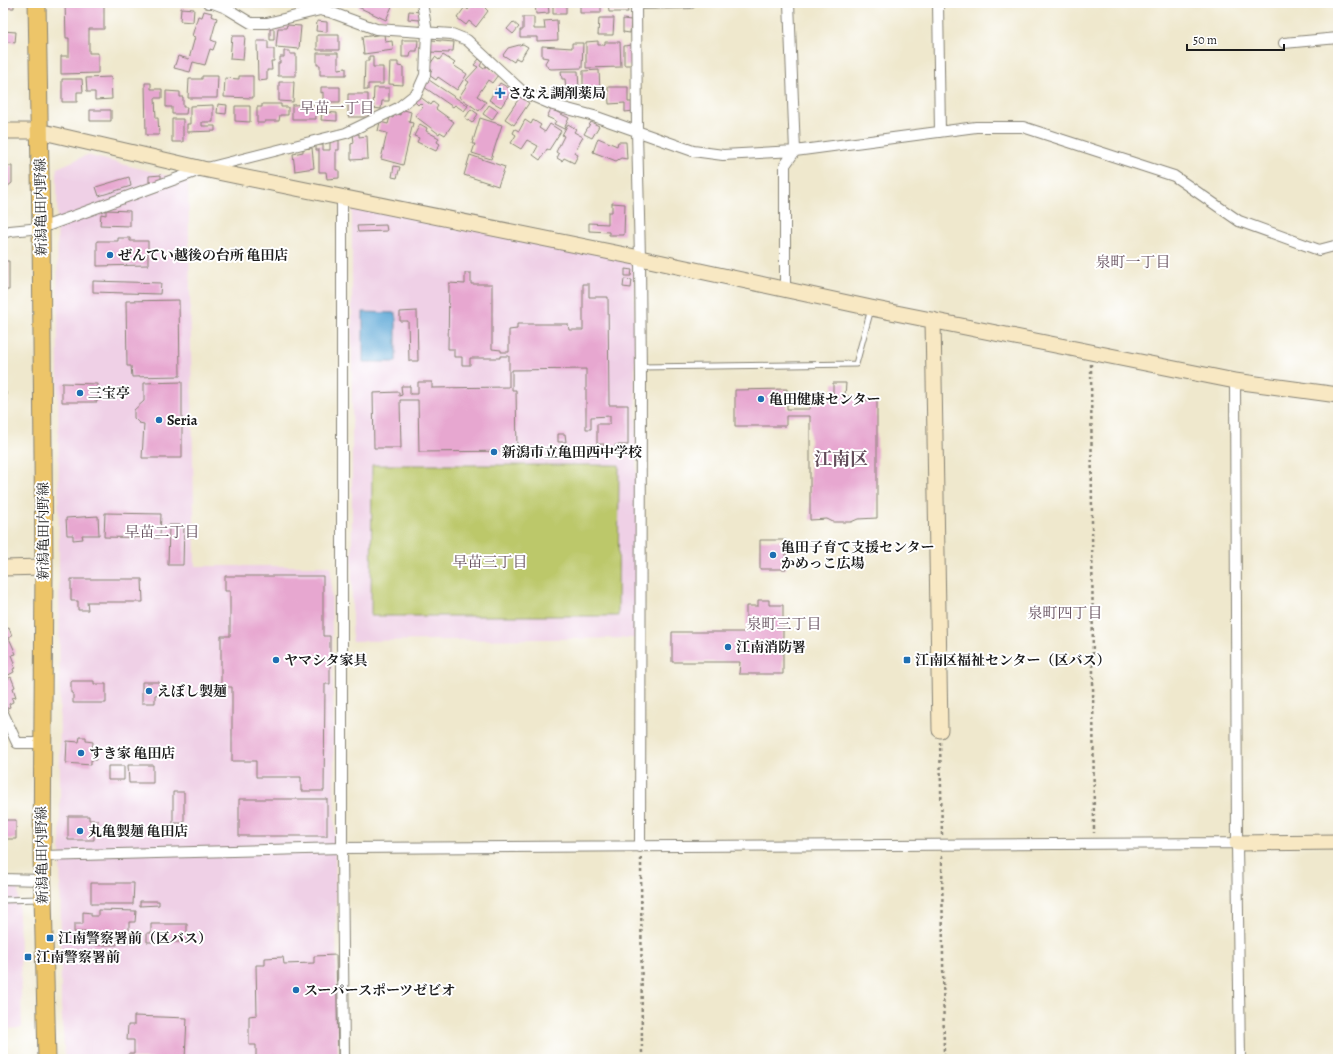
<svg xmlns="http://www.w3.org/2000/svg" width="1341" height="1062" font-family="Alegreya,'Noto Serif JP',serif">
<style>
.built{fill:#efd0e6}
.green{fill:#bcc86a;stroke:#6c7243}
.water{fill:#5fa9d7;stroke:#3e627a}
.building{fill:#e7a7d0}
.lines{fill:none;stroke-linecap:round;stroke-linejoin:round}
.lane-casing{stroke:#868274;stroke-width:7}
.street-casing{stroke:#868274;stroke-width:12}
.secondary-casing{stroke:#868274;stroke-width:17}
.primary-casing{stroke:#868274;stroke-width:19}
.path{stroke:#868274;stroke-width:2.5;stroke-dasharray:3 3;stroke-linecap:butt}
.lane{stroke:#fff;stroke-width:5}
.street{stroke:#fff;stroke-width:10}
.secondary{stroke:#f8e8c3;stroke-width:15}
.primary{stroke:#edc569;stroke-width:17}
.poi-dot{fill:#1f6fb2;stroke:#fff;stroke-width:1.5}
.labels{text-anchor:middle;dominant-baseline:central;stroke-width:4;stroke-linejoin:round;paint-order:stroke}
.poi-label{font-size:14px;font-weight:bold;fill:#1c1c1c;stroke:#fff;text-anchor:start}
.street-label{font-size:14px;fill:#1c1c1c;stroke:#fff}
.neighbourhood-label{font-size:15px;fill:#634d5b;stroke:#fff}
.district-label{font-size:18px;font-weight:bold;fill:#634d5b;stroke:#fff}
</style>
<rect width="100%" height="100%" fill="#fff"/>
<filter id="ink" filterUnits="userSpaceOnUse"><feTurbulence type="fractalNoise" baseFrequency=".025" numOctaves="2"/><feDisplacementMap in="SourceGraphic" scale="8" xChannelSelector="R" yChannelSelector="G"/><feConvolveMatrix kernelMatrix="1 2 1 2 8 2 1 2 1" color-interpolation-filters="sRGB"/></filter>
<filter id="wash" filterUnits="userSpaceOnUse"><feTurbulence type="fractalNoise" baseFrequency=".012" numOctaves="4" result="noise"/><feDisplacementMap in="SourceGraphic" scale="16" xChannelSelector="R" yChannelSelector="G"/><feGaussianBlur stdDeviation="0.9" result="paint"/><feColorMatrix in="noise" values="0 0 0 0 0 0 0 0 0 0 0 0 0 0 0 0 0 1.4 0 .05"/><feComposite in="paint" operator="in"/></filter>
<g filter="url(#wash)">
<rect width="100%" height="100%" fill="#efe8cd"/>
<path class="built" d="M87 155 188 181 195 566H331L338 1059H65L61 1005 57 168Z
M358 205 627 259 634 266 638 638 352 641V208Z
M3 880H18L22 1028 3 1029Z"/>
<path class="green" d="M372 465H619L618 616H371Z"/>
<path class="water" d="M363 312 396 313V362H363Z"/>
<g id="blocks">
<path class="building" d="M3 3H14V8H5L4 21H3Z
M65 3H91V5H104V29H89V53H98V73L61 74V56H69V38H66Z
M360 3H390L393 4 386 20 358 7Z
M473 3 477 6 480 3H483L487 6 485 8 488 11 476 27 469 21 466 25 457 18 465 7 468 10Z
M535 3H548L549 13 536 14Z
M553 3H566V14H553Z
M580 3H601V13H580Z
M608 3H627L628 12H609Z
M181 8 194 9 193 22 180 21Z
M204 11 212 13 211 16 217 18 211 40 216 42 213 50 210 49 205 65 193 62 190 72 174 68 178 56 189 59 195 37 192 36 198 16 202 17Z
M409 11 421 12 420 20 408 19Z
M523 17H534V29H545L544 21 557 20 558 40 537 41V37H520V30H523Z
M599 18H614L613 35H598Z
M623 19 631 20 630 33 623 32Z
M317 21 327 22V32L316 31Z
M513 22 519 27 513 34 507 29Z
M287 25 301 26 299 49 276 47 278 28H286Z
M270 29H274V40H270Z
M3 31 16 32 15 43 3 41Z
M384 34 385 42 392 41 393 50 364 54 362 37Z
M317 35H339V50H317Z
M232 36H245L243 60 230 59Z
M402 40H418L417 51H411L410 57H402Z
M431 40 454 42 453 51H449V53L430 52Z
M257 41H268V49H274V61H271L272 70H267V80L258 81Z
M598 41V45H605V42H620L621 67 586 68V42Z
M572 43H583L582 68 551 69 548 68 545 63 548 58 542 57V46L572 48Z
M523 44 528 47 520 60 516 58 514 62 503 55 508 48Z
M632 45V65H624V46Z
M284 51H290V54H296V76H278V63H280V57H284Z
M317 53H338V69L346 68V75H320V65H317Z
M443 55 455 63 453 65 467 74 457 90 438 77 436 80 429 75 432 69 428 67 435 57 439 60Z
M369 56H373V67H383V84H368V90H364L365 61H369Z
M479 59 482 62 480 66 484 69 486 66 498 75 492 83 488 80 477 96 486 102 479 111 459 97 469 82 466 80 478 67 474 65Z
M390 62H398V66L403 67V85L389 84Z
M599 70 600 91 583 92V71Z
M561 71H578L579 90H566L565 79H562Z
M202 76H218L217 98H188L189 79H202Z
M239 76H253V98L224 97 225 78 239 79Z
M111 77 112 99 95 100V92H87L86 78Z
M62 79H82L83 92H77V102H62Z
M429 80 468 106 464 111 455 105 453 107 424 87Z
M279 82H294L293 102 279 101Z
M145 83H151V89H162V98H155L156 118H158L159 135H146Z
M500 83 512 90 501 107 489 100Z
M321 87H340V102H323V92L321 93Z
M608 87H628V102H633L634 111 625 112V103L609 104Z
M374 88H389V101H382L381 109 373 108Z
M166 91 180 92V97H183V107H187L186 114H172V107H166Z
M348 94H368V117H348Z
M419 96 431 105 433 102 438 106 436 109 454 122 445 135 440 132 439 134 415 116 423 106 420 103 418 105 415 102Z
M520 97 529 103 514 125 505 119Z
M218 104 227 105 226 114 217 113Z
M262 104H281V107H288V115H280L279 121H265V123H257V107H262Z
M315 104 316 119H292V105Z
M213 105V122H202V126H215V131L187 132V124H190V106Z
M489 105 498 111 492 120 483 114Z
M235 106H250V122L235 121Z
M401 109 411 112 409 122 413 123 403 165 381 159 387 133 378 131 380 122 388 124 390 117 393 118 394 113 400 115Z
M471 109 478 114 472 123 465 118Z
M551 109 569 118 564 129 554 124 556 121 547 117Z
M90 110H111V121H90Z
M322 112 337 113V121L321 120Z
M480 118 502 125 491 159 472 153 475 144H472Z
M172 119H183V142H172Z
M525 120 531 124 533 120 541 125 539 128 545 132 550 124 561 131 549 150 547 149 540 160 533 155 538 146 527 140 521 149 511 143 516 135 513 133 515 129 519 131Z
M591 122 599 126 592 138 584 134Z
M420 124 427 128 426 131 439 138 437 142 440 144 436 151 417 142 419 138 414 136Z
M568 124 576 129 574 132 583 137 574 153 578 155 574 163 564 158 562 161 557 158 559 154 556 152 564 136 562 135Z
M353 134H359V137L367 136 368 159 351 160V144L354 143Z
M598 138 617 146 618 142H626L627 159 621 158 616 161 593 152Z
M330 140H339V150H336V170H339V178L327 179 326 172H319V150H316V145H323V150H330Z
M312 148 314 168 295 171 293 154 303 152V149Z
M470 155 505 167 498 186 464 175Z
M3 166H12V183L3 190Z
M394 166 400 167 397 178 392 177Z
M161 175V182H149V176Z
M129 177 131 186 99 196 96 187Z
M612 203 625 204 624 235H609V232L589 231V223L608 224V212H612Z
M106 210 130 211V226L100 225 101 214 106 215Z
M386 225 387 231 358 232 357 226Z
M118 238H130V241H148V265L97 266V241H118Z
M3 261H9V290H3Z
M625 269 632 270 631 276H625Z
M465 273H471V284H492V349L501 350V352H509V330L517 329V324H568L569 330H583V284H589V297H608L609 405H628V445H615V452L604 453V444H597V424H610V416L591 417V429H586V369L512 370V390H516L517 451 419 452 418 400H400L401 448H374L373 393 399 392V396L402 395 401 386H410V394H418V382H432V388L509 387V356H500V358H470V365H462V357H454V349H448L449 283 465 284Z
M624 279 632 280 631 288 623 287Z
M93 281 161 283 160 294 93 292Z
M179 300 180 376 132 377 131 366H127L126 301Z
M417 311 418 361H409L408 321H400V312Z
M182 382V458H142L144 424 139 423 134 418V410L144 401V383Z
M62 383 97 384V402H62Z
M833 383H846L845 396 856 397 862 401 877 400V518L858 519 851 522H833L827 519 810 520V416H786V426H735V390L787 389V409H810L811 403 830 402 829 399 833 397Z
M3 392H6L7 404H3Z
M558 434H565L566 442H558Z
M105 513 161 514 160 538 104 537Z
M98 516 99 535H82L83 539 73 540V535H67L66 518Z
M169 525H184L183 565H168Z
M760 540H786V569H760Z
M225 576H323V636H330V684H325L324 791H301V777H256V761H232V687H221V636H230V591H225Z
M71 579H142L143 602H87L88 610H78V601H71Z
M758 600H769V605H783V674H739L740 662H672V632H746V606H758Z
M9 628 12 636 9 638 16 654 12 655 15 663 13 664 15 668 13 669 14 672 3 678V630Z
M11 677 15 687 13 688 16 697 12 698 13 702 9 704 10 707 5 709 3 703V681Z
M71 681H94V684H106V703H73V693H71Z
M142 682H159L160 694 155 695V703H142Z
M80 737H86V741L93 742 92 754H96V760H91V765L66 763 67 741 79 742Z
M128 765H153V783H129Z
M108 766H124V780H108Z
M173 792H184V823H173Z
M239 799H327V836H239Z
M68 816H89V820H98L97 829H94V840H68Z
M3 820H16V839H3Z
M91 883H134L133 904H91Z
M140 901H159V905L140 906Z
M98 910 136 911 135 922H129V942H117V945H94V939H87V932H74V924H83V912L91 913V916H98Z
M151 924H187V942H147V933H151Z
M336 955 338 1059H256V1045H249V1016L257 1015 256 965H265V958L283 957 284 964 314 963V956Z
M134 1016 187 1018 185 1059H127L128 1054H134V1040H127L128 1025H134Z"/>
</g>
</g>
<g filter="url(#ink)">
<use href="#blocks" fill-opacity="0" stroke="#868274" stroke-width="1"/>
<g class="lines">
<defs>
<path id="lane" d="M641 367 856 364 871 309
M3 900 40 899"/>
<path id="street" d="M208 3H213L226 8 251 23H267L320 10 330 12 376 29 452 34 467 40 523 92 553 105 594 116 693 151 723 155 795 151 976 127H1023L1174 176 1239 221 1319 250 1338 245
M636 3 637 131 640 258 641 379 640 847
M938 3 940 132
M636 4 691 3
M1284 43 1338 38
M342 198V848L344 1059
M3 233 10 231 41 228 203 169 346 133 398 108 417 93 425 75 427 32 422 3
M785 289V165L795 151 789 3
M1235 381 1237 843 1240 1059
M3 713 17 743H42
M42 856 342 848 1237 843
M3 879 42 880"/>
<path id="secondary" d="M3 131H39L203 169 640 258 871 308 1235 381 1338 395
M933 320 940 730
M3 568 44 567
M1237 843 1338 842"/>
<path id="primary" d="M37 3 41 228 44 567 42 856 47 1059"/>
</defs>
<use href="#lane" class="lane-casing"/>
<use href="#street" class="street-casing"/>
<use href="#secondary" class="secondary-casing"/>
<use href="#primary" class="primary-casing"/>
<path class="path" d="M1091 364 1094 833
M940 742 942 835
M942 856 944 1059
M641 858 642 1059"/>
<use href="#lane" class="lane"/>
<use href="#street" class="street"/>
<use href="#secondary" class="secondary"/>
<use href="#primary" class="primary"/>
</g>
</g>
<g class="poi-dot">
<path d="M498 87h4v4h4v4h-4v4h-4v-4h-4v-4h4z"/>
<circle cx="110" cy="255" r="4"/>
<circle cx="80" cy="393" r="4"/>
<circle cx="761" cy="399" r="4"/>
<circle cx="159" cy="420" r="4"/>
<circle cx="494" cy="452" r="4"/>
<circle cx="773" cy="555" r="4"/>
<circle cx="728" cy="647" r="4"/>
<circle cx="276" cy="660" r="4"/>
<rect x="903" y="656" width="8" height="8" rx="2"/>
<circle cx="149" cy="691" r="4"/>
<circle cx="81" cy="753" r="4"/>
<circle cx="80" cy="831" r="4"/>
<rect x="46" y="934" width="8" height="8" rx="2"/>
<rect x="24" y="953" width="8" height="8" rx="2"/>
<circle cx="296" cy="990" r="4"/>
</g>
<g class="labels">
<g class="poi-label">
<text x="508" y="93">さなえ調剤薬局</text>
<text x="118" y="255">ぜんてい越後の台所 亀田店</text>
<text x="88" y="393">三宝亭</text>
<text x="769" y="399">亀田健康センター</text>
<text x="167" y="420">Seria</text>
<text x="502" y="452">新潟市立亀田西中学校</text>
<text x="781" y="547">亀田子育て支援センター<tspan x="781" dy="16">かめっこ広場</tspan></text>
<text x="736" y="647">江南消防署</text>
<text x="284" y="660">ヤマシタ家具</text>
<text x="915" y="660">江南区福祉センター（区バス）</text>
<text x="157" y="691">えぼし製麺</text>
<text x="89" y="753">すき家 亀田店</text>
<text x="88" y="831">丸亀製麺 亀田店</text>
<text x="58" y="938">江南警察署前（区バス）</text>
<text x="36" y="957">江南警察署前</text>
<text x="304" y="990">スーパースポーツゼビオ</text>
</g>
<g class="street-label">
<text transform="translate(41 207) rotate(-91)">新潟亀田内野線</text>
<text transform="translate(43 531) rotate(-90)">新潟亀田内野線</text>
<text transform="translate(42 855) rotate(-91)">新潟亀田内野線</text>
</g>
<g class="neighbourhood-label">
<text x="337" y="108">早苗一丁目</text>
<text x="1133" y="262">泉町一丁目</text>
<text x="162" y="532">早苗二丁目</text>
<text x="490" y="562">早苗三丁目</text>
<text x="1065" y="613">泉町四丁目</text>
<text x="784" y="624">泉町三丁目</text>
</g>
<g class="district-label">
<text x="841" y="459">江南区</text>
</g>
</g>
<rect width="1341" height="1062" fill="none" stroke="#fff" stroke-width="16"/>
<path d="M1187 44v6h97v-6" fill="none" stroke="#1c1c1c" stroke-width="2"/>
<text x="1193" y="44" font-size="12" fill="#1c1c1c" stroke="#ffffff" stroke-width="3" paint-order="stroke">50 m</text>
</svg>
